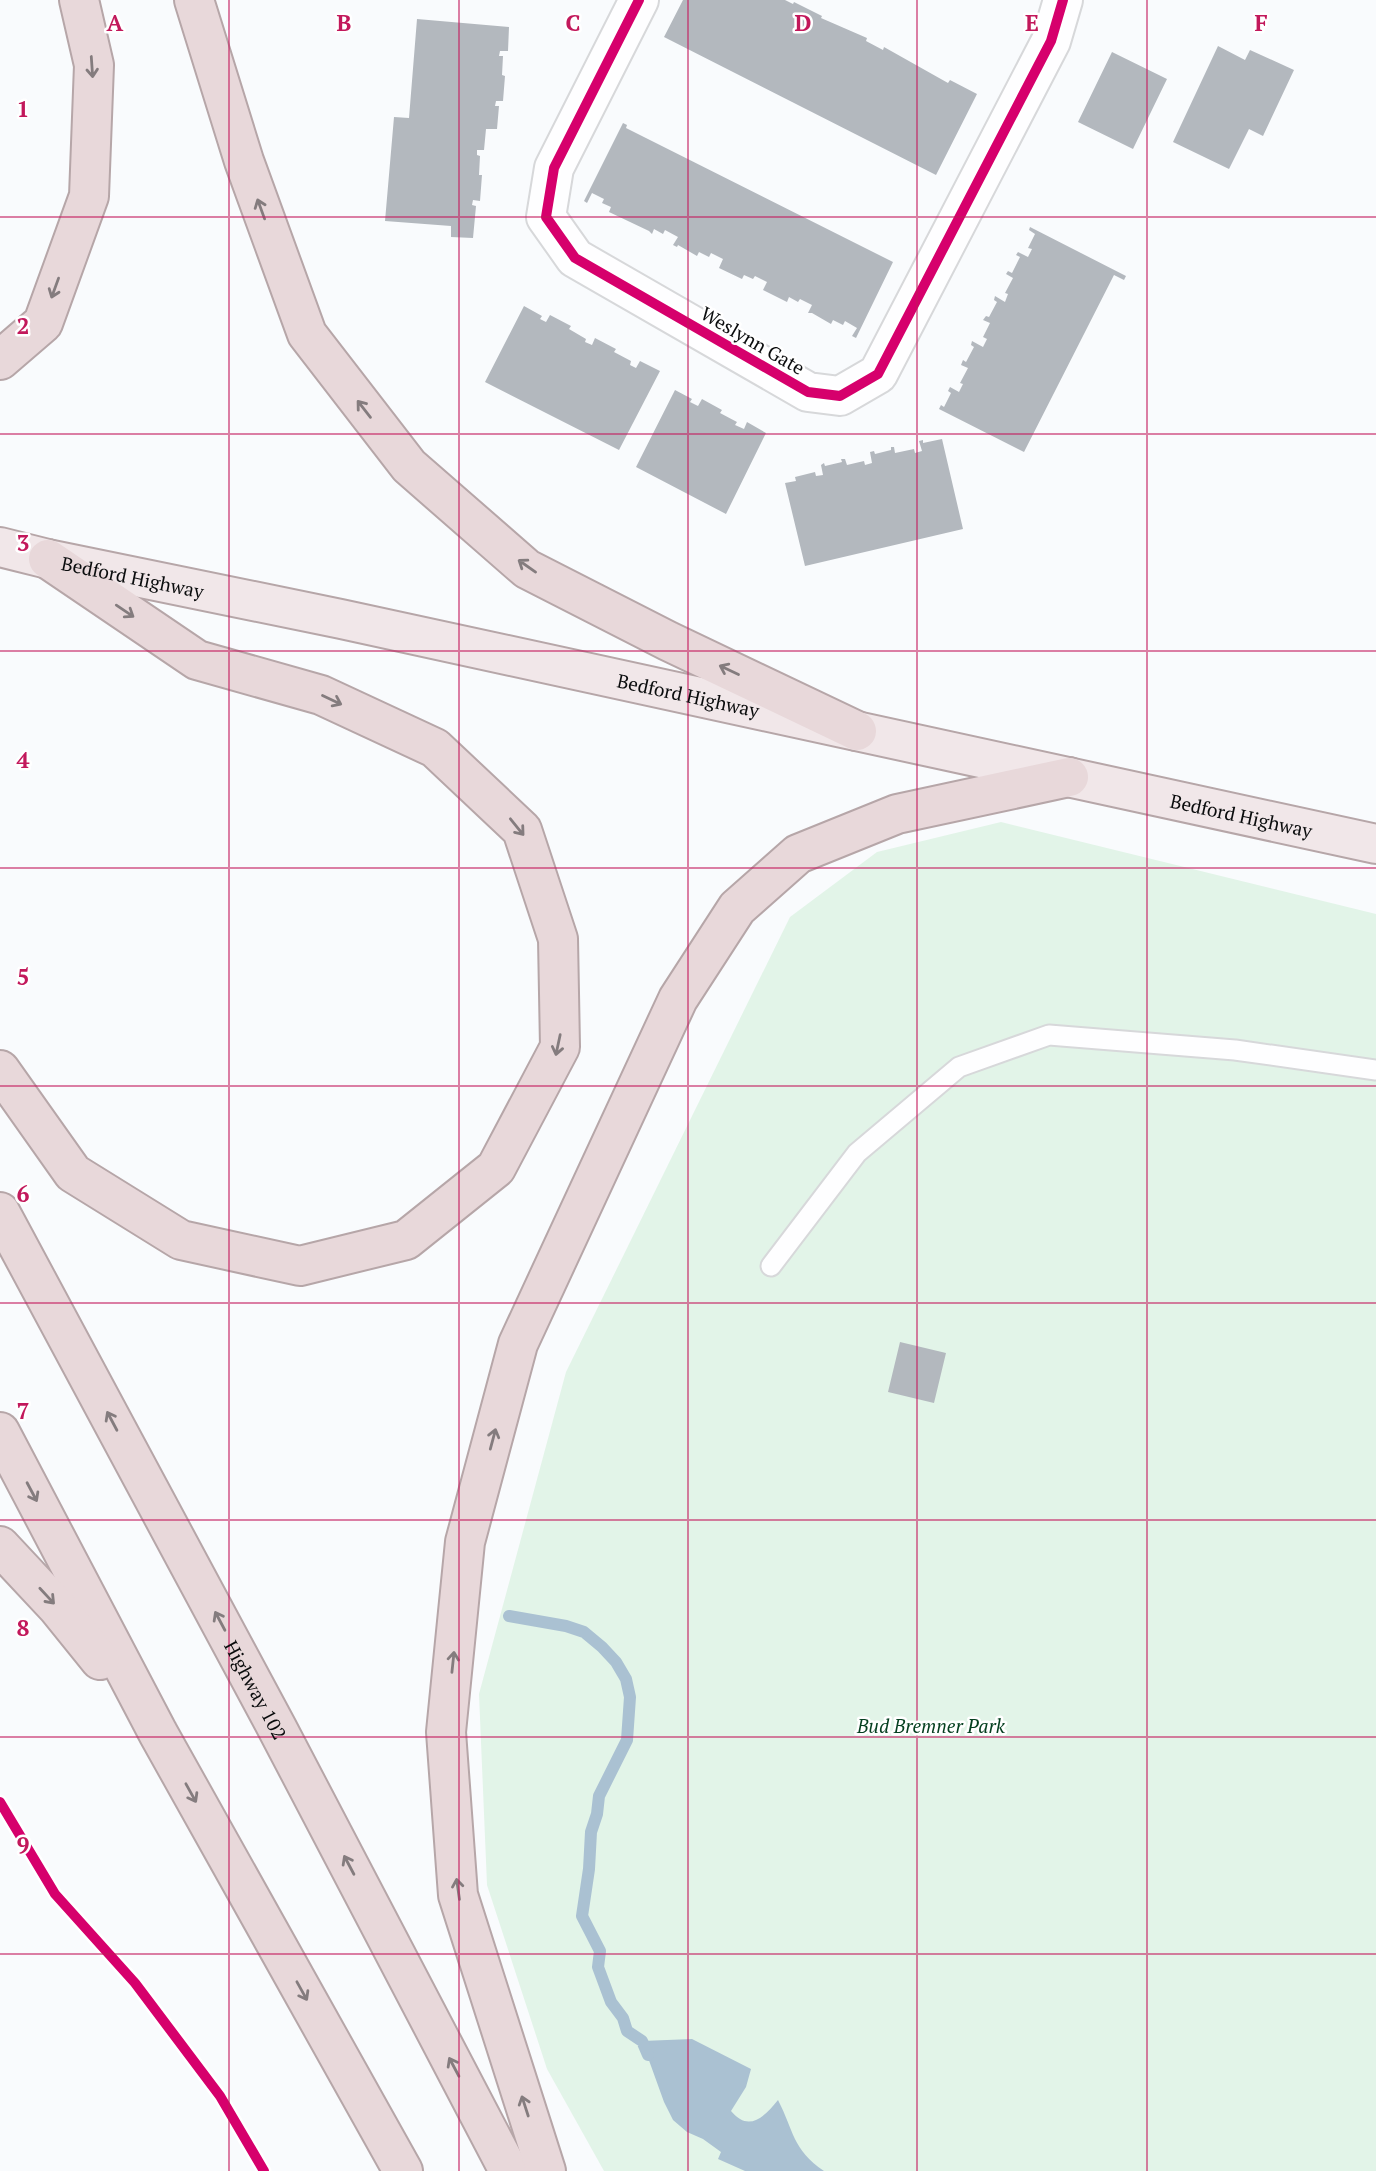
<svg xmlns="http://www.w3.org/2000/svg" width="1376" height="2171" font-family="'PT Serif',serif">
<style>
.green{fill:#e2f4e8}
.water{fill:#aac1d2}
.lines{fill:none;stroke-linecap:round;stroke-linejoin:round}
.stream{stroke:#aac1d2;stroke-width:12}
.building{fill:#b3b8be}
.service-casing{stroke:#d7d8da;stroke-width:23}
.minor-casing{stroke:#d7d8da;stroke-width:42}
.primary-casing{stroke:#b6a6a8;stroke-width:42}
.motorway-casing{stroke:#b6a6a8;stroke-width:42}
.service{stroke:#fefeff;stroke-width:19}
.minor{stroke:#fefeff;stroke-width:38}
.primary{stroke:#f1e7e9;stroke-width:38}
.motorway{stroke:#e8d8da;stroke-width:38}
.cycleway-casing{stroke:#fff;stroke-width:15}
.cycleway{stroke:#d6006c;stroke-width:10}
.oneway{stroke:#847c7e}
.grid{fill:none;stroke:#c2185b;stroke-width:2;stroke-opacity:0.55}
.labels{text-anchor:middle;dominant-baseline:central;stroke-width:5;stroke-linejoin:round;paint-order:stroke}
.street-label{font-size:19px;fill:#0a0c0d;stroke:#fff}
.park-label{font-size:19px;font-style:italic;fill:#054020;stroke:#fff}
.grid-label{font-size:23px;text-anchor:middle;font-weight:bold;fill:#c2185b;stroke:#fff;stroke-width:5;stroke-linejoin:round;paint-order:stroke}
</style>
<rect width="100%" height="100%" fill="#f9fbfd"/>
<path class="green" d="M1001 822 1376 914V2171H604L547 2069 487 1885 479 1694 566 1372 790 917 877 852Z"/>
<path class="water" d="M692 2039 751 2069 746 2087 731 2111C749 2133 765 2116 778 2100 794 2131 792 2149 824 2171H745L718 2159 721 2152 703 2139 687 2132 673 2120 664 2102 642 2041Z"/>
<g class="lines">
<path class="stream" d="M509 1616 566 1626 584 1632 602 1647 616 1662 626 1679 630 1697 627 1740 599 1796 597 1814 591 1832 589 1869 582 1916 600 1951 598 1967 611 2002 623 2018 627 2031 642 2041 648 2055"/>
</g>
<path class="building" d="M683 0H785L793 4 794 2 822 16 821 18 867 38 866 41 883 50 884 47 948 83 950 80 977 94 936 175 664 37Z
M417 19 509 27 508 51H500L499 56H503L502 75 505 76 503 101H496L495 106H499L497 129H486L484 150H477V155L480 156 479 175H482L480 201 473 200 472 205 476 206 473 238 451 237V226L385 221 394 117 409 118Z
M1218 46 1245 60 1250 50 1294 70 1263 136 1249 129 1229 169 1173 142Z
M1112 52 1167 79 1133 149 1078 122Z
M623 123 627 125 626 128 893 262 856 338 852 336 857 328 845 321 843 325 833 320 831 324 812 313H808L812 305 800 299 798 302 789 297 787 302 763 290 767 282 755 276 753 279 744 275 742 279 719 268 723 259 711 253 709 257 699 252 697 256 678 245 677 247 673 245 678 237 665 230 663 234 654 229 652 234 649 231 609 212 611 207 602 203 604 199 592 193 587 203 584 201Z
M1030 227 1126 276 1124 280 1114 275 1024 452 939 409 941 405 944 407 951 393 948 391 950 387 959 392 963 384 960 383 968 368 961 365 963 360 966 362 974 347 971 345 972 341 983 347 987 339 983 337 990 323 983 320 986 316 989 317 997 302 994 300 995 296 1005 302 1008 294 1005 293 1013 278 1006 274 1008 271 1012 273 1020 257 1016 255 1018 252 1028 257 1032 249 1028 248 1035 234 1029 230Z
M524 306 542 316 540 319 546 322 550 315 571 326 569 329 586 339 585 342 592 345 595 338 616 349 614 352 631 361 630 365 636 368 640 361 660 371 619 450 485 382Z
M675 390 692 399 690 402 698 406 702 399 722 410 720 413 737 422 735 425 744 429 747 422 766 433 726 514 636 467Z
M942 439 963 529 805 566 785 483 796 481 795 477 815 472 816 476 823 475 821 465 824 463 825 466 842 462 841 459H845L847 465 864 461 865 465 872 463 870 452 874 451 875 454 891 450V447H894L895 453 914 449 915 453 922 451 919 441 923 440V443Z
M900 1342 946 1353 934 1403 888 1392Z"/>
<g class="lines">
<defs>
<path id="service" d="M771 1266 857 1153 959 1067 1049 1035 1235 1050 1376 1070"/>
<path id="minor" d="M639 0 554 168 546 217 575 258 808 392 840 396 878 374 1051 41 1063 0"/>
<g id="primary">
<path id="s1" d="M0 547 48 559 341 619 1376 844"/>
</g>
<g id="motorway">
<path d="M194 0 244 161 307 334 409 466 527 569 668 641 857 731"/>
<path d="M0 360 43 323 89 196 94 65 79 0"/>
<path d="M0 1070 73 1173 181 1240 300 1266 406 1240 496 1168 560 1047 558 939 522 830 435 748 321 695 197 660 48 559"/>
<path id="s2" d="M0 1212 277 1728 509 2171"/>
<path d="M0 1432 158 1733 403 2171"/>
<path d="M0 1546 58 1608 100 1660"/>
<path d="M546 2171 458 1895 446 1732 465 1542 518 1344 678 999 737 908 798 854 897 814 1069 777"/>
</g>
</defs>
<use href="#service" class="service-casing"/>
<use href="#minor" class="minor-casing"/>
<use href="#primary" class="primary-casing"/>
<use href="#motorway" class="motorway-casing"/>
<use href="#service" class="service"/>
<use href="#minor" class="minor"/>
<use href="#primary" class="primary"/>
<use href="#motorway" class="motorway"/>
<defs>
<path id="cycleway" d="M639 0 554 168 546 217 575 258 808 392 840 396 878 374 1051 41 1063 0
M0 1802 55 1894 135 1983 220 2096 264 2171"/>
</defs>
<use href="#cycleway" class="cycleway-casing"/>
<use href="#cycleway" class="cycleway"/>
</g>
<defs><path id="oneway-shaft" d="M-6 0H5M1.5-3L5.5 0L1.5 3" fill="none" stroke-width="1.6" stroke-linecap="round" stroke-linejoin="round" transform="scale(1.75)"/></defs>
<g class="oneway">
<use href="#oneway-shaft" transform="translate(92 67) rotate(86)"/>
<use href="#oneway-shaft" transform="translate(261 209) rotate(-110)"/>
<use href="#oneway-shaft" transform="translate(55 288) rotate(110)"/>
<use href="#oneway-shaft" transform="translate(364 409) rotate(-128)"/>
<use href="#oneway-shaft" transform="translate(527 566) rotate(-145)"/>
<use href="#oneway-shaft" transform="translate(125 611) rotate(34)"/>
<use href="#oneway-shaft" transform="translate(729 670) rotate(-155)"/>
<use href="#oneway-shaft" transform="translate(332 700) rotate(25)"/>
<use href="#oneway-shaft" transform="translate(517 827) rotate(51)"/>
<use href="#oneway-shaft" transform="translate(558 1045) rotate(102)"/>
<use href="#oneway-shaft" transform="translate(112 1421) rotate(-118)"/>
<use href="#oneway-shaft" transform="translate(493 1439) rotate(-75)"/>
<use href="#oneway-shaft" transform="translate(32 1492) rotate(62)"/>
<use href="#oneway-shaft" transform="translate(47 1596) rotate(47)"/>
<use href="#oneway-shaft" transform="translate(220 1621) rotate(-118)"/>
<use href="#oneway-shaft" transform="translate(453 1662) rotate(-84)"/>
<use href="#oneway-shaft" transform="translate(191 1793) rotate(61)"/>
<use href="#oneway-shaft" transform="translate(349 1865) rotate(-118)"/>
<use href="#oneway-shaft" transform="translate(458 1889) rotate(-98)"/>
<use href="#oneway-shaft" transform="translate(302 1991) rotate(61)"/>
<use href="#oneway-shaft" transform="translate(454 2067) rotate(-118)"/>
<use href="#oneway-shaft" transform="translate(525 2106) rotate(-108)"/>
</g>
<path class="grid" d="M229 0V2171M459 0V2171M688 0V2171M917 0V2171M1147 0V2171M0 217H1376M0 434H1376M0 651H1376M0 868H1376M0 1086H1376M0 1303H1376M0 1520H1376M0 1737H1376M0 1954H1376"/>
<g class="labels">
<g class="street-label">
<text transform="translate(753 340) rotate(30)">Weslynn Gate</text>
<text stroke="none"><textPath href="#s1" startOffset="136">Bedford Highway</textPath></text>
<text stroke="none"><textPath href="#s1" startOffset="704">Bedford Highway</textPath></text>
<text stroke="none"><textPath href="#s1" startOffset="1270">Bedford Highway</textPath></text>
<text stroke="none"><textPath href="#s2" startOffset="542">Highway 102</textPath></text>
</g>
<g class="park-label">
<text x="931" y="1725">Bud Bremner Park</text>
</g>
</g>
<g class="grid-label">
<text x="115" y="31">A</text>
<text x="344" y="31">B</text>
<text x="573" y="31">C</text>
<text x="803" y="31">D</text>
<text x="1032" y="31">E</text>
<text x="1261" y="31">F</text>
<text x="23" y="117">1</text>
<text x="23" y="334">2</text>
<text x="23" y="551">3</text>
<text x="23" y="768">4</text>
<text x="23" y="985">5</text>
<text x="23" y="1202">6</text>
<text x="23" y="1419">7</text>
<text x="23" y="1636">8</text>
<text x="23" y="1853">9</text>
</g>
</svg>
